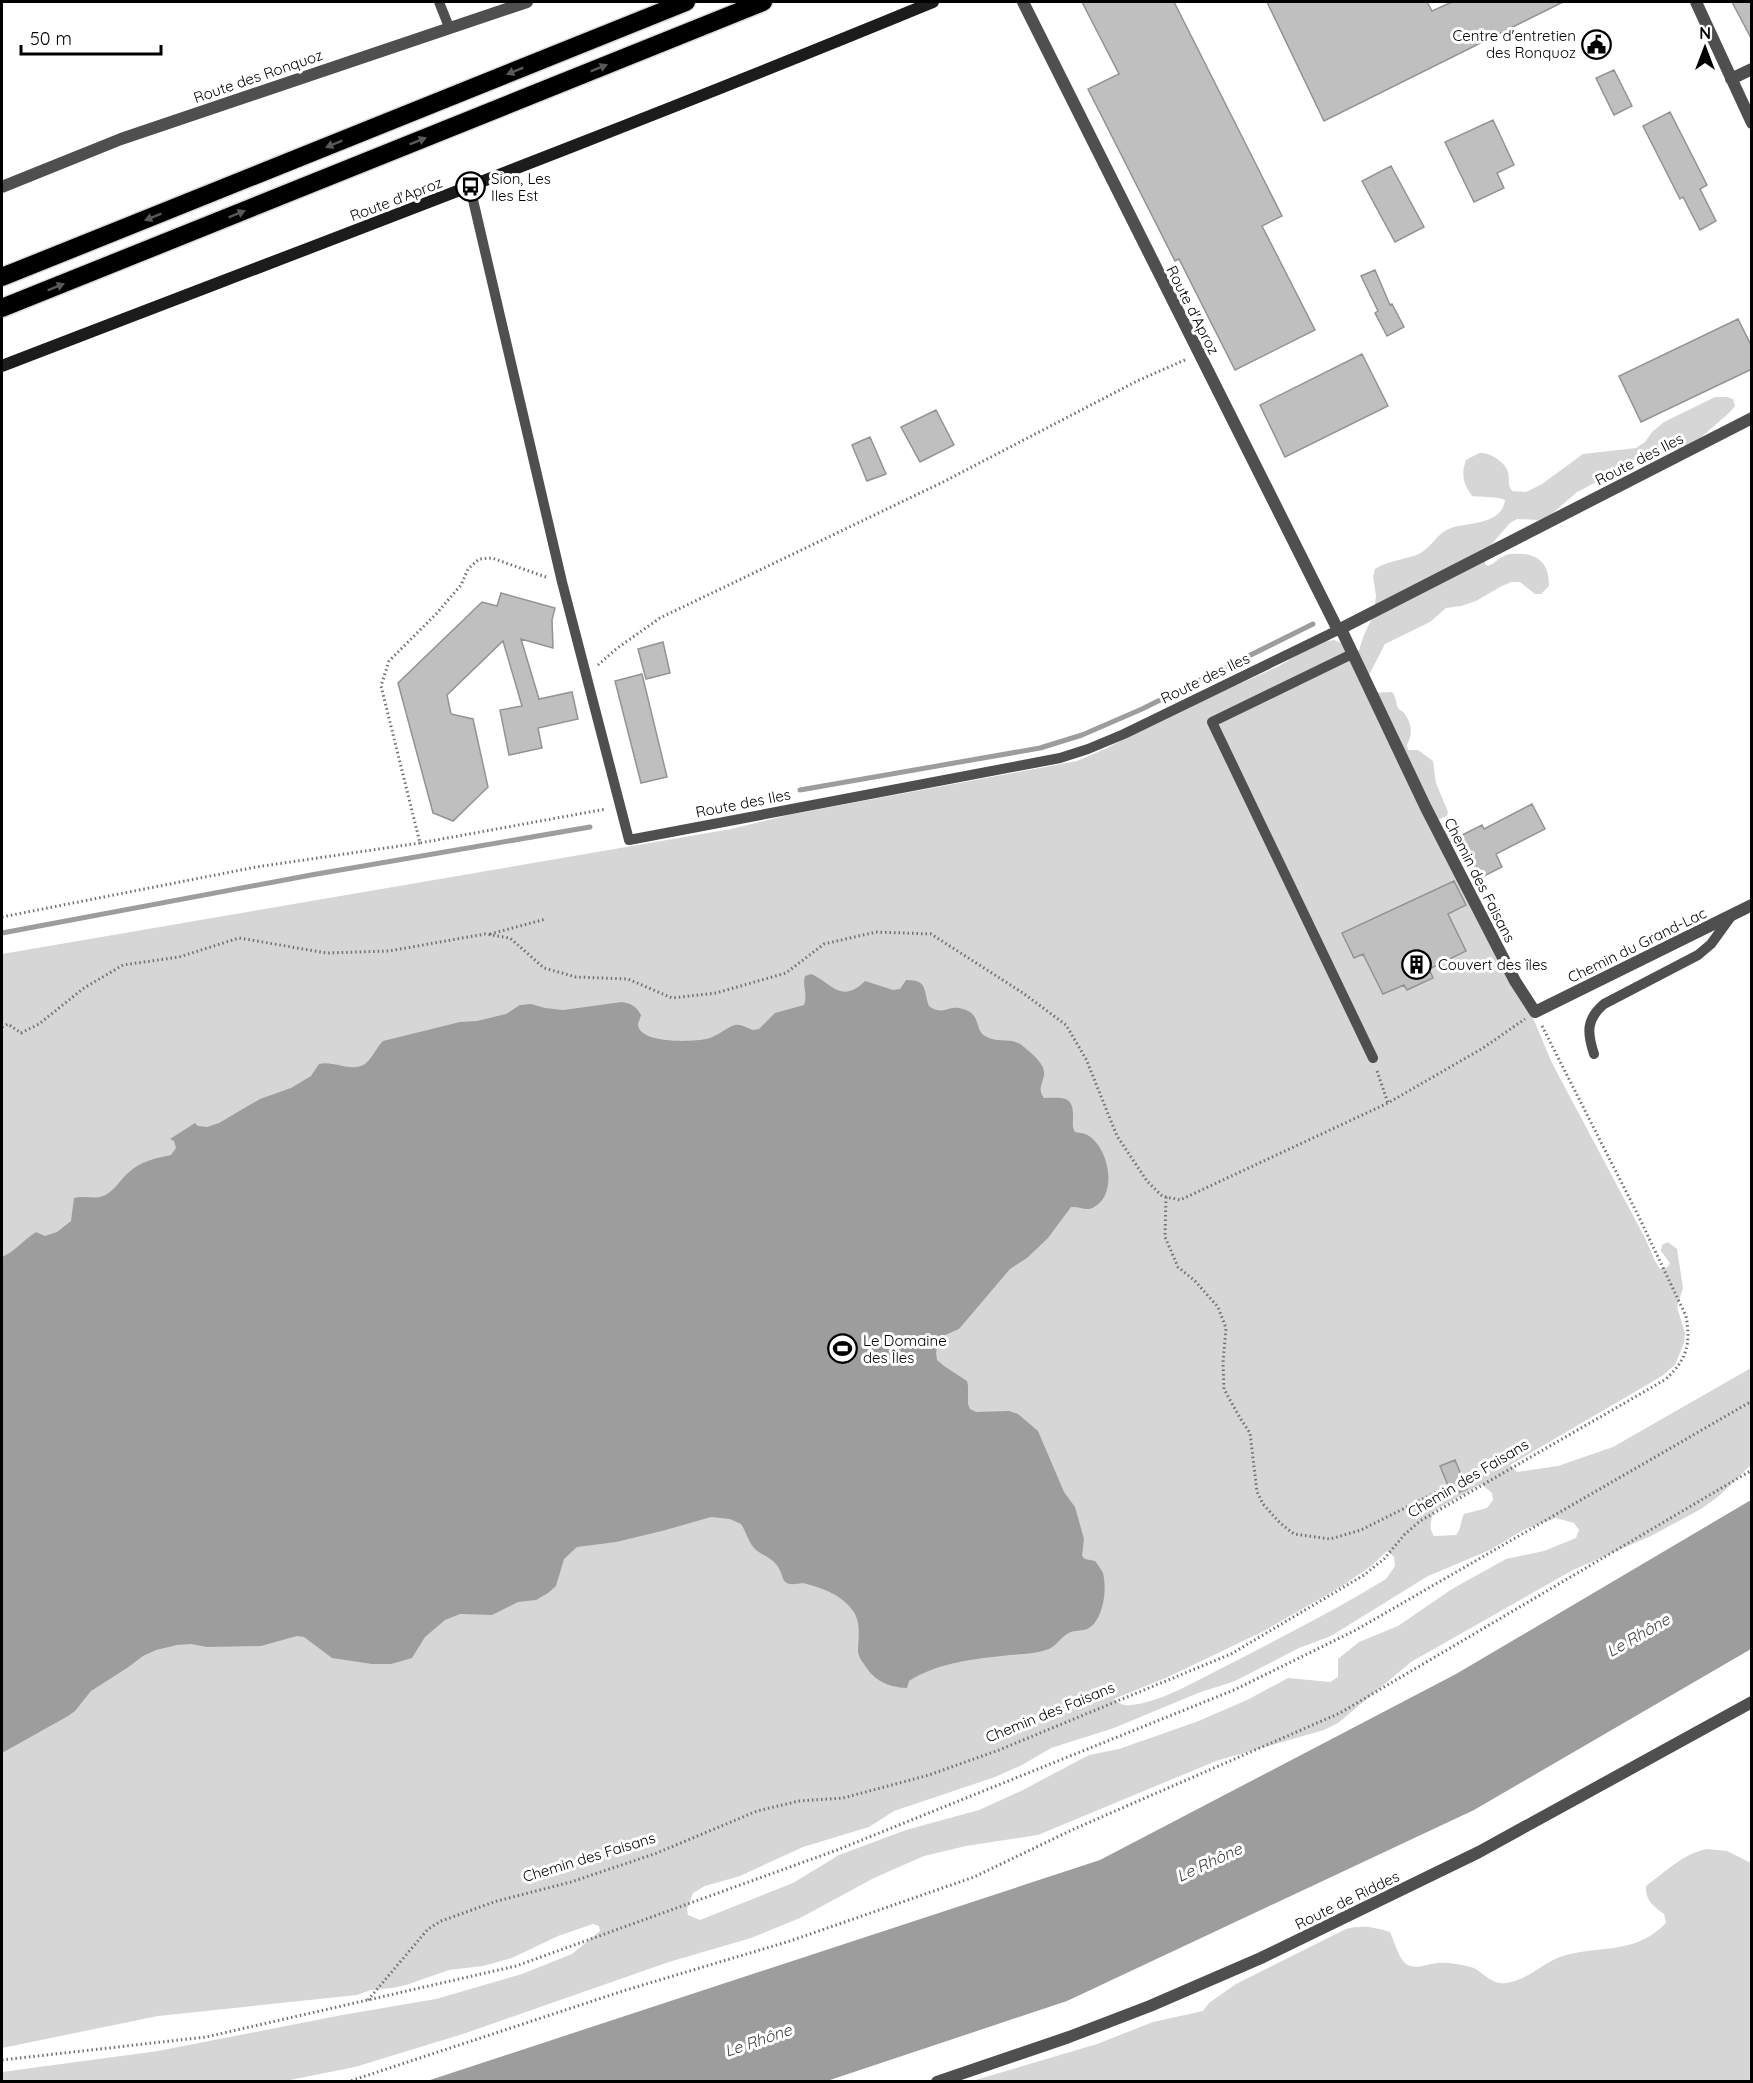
<svg xmlns="http://www.w3.org/2000/svg" width="1753" height="2083" font-family="Quicksand,sans-serif">
<style>
.green{fill:#d6d6d6;fill-rule:evenodd}
.water{fill:#9d9d9d}
.lines{fill:none;stroke-linecap:round;stroke-linejoin:round}
.stream{stroke:#9d9d9d;stroke-width:5}
.building{fill:#bfbfbf;stroke:#939393;stroke-width:1.5}
.highway-casing{stroke:#dbdbdb;stroke-width:21}
.path{stroke:#717171;stroke-width:3;stroke-dasharray:1.5 3;stroke-linecap:butt}
.lane{stroke:#4f4f4f;stroke-width:10}
.street{stroke:#4f4f4f;stroke-width:12}
.secondary{stroke:#1c1c1c;stroke-width:12}
.highway{stroke:#000;stroke-width:18}
.oneway{fill:#595959}
.labels{text-anchor:middle;dominant-baseline:central;stroke-width:6;stroke-linejoin:round;paint-order:stroke}
.poi-label{font-size:15px;fill:#000;stroke:#fff;text-anchor:start}
.street-label{font-size:15px;fill:#000;stroke:#fff}
.water-label{font-size:16px;font-style:italic;fill:#3e3e3e;stroke:#fff}
</style>
<rect width="100%" height="100%" fill="#fff"/>
<path class="green" d="M1715 397H1727L1733 399 1735 406 1729 413 1698 440 1682 450 1657 451 1634 460 1616 472 1577 492 1553 513 1545 518 1539 520 1517 519 1510 523 1490 546 1485 558V564L1488 566C1495 564 1498 558 1504 556 1510 553 1516 554 1523 554 1542 556 1549 567 1549 586L1541 594H1535L1520 582H1511L1500 587 1476 601 1461 606 1446 608 1430 622 1385 644 1367 679 1371 693 1392 692C1396 697 1396 701 1397 706 1400 712 1400 708 1404 713 1412 724 1413 733 1407 745L1408 750H1418L1433 761 1436 783 1448 812 1447 816 1430 823 1429 827 1430 829 1450 831 1453 840 1445 853 1509 961 1552 1063 1645 1238 1655 1261 1660 1269 1668 1267 1670 1263 1661 1251 1662 1245 1668 1242 1677 1249 1683 1288 1677 1307 1685 1333 1684 1343 1675 1365 1662 1376 1510 1465 1517 1472 1558 1466 1613 1447 1751 1368V1465L1719 1496 1701 1509 1651 1536 1573 1570 1411 1662 1338 1723 1324 1730 1216 1761 1038 1835 966 1846 924 1856 874 1878 800 1918 751 1938 669 1962 466 2033 355 2067 285 2081 2 2082V2072L158 2051 342 2015 436 1999 522 1974 572 1954 600 1931 599 1926 593 1924 558 1936 512 1958 483 1966 449 1970 406 1985 392 1988 371 1990 357 1995 158 2016 2 2048V954L731 829 788 815 1077 761 1105 749 1163 718 1279 666 1317 643 1334 640 1341 643 1354 653 1359 650 1364 635 1374 614 1376 595 1373 577 1375 569C1389 560 1404 560 1419 554 1431 548 1437 533 1451 528 1469 522 1502 525 1505 500 1497 496 1483 498 1472 496 1463 483 1461 474 1466 460 1470 458 1476 454 1480 453 1490 452 1506 463 1508 472 1510 480 1507 484 1512 491L1526 492 1542 484 1583 454 1636 448 1645 442 1652 432 1664 422ZM1481 1484 1492 1493 1493 1500 1487 1508 1464 1514C1460 1521 1462 1528 1456 1535L1434 1536C1428 1527 1431 1521 1434 1511ZM1556 1518 1574 1523 1579 1530 1576 1538 1544 1551 1506 1559 1452 1589 1398 1626 1359 1642 1338 1659V1677L1330 1682 1288 1678 1247 1700 1196 1722 1119 1749 1089 1755 1021 1791 979 1810 906 1830 839 1855 793 1883 700 1920 688 1915 687 1909 693 1893 705 1886 740 1876 803 1847 869 1827 894 1811 995 1777 1022 1765 1051 1748 1114 1728 1198 1693 1235 1681 1299 1648 1331 1636 1428 1576 1490 1550 1525 1529ZM1387 1551 1394 1557 1395 1566 1386 1579C1332 1612 1276 1640 1220 1669 1194 1682 1159 1703 1130 1705 1123 1706 1119 1703 1114 1699L1168 1677 1264 1631 1342 1586 1371 1566Z
M1707 1849 1727 1851 1751 1863V2081H972L1097 2044 1153 2022 1203 2011 1209 2003 1236 1984 1346 1929C1362 1925 1374 1927 1390 1932 1394 1941 1399 1959 1406 1964 1416 1970 1427 1964 1438 1963 1447 1962 1465 1965 1474 1968 1485 1974 1492 1985 1506 1983 1524 1981 1539 1967 1555 1959 1593 1943 1632 1958 1666 1923L1664 1914C1653 1906 1645 1900 1646 1886 1665 1872 1684 1853 1707 1849Z"/>
<path class="water" d="M811 974C831 982 841 1005 865 981L893 990 900 989 906 980C929 980 923 991 929 1006 944 1017 947 1004 963 1009 982 1014 974 1030 985 1036 998 1044 1012 1036 1024 1047 1030 1052 1044 1063 1044 1072 1045 1081 1036 1088 1044 1098 1063 1098 1074 1095 1073 1118 1073 1124 1072 1127 1075 1132 1080 1133 1085 1133 1089 1136 1109 1149 1118 1194 1094 1207 1087 1212 1080 1206 1071 1207L1048 1238 1027 1258 1010 1269 959 1329 943 1336 938 1343 936 1353 937 1360 944 1366 967 1381 968 1386V1404L970 1409 976 1412 1009 1411 1018 1414 1038 1431 1064 1492 1075 1507 1084 1539 1082 1556 1085 1559 1095 1561C1098 1565 1101 1569 1103 1573 1107 1589 1104 1618 1089 1628 1083 1632 1074 1629 1067 1634 1059 1639 1056 1647 1046 1650 1034 1654 1022 1654 1010 1655 975 1659 939 1662 909 1681L907 1688C888 1687 874 1681 864 1664 861 1660 859 1657 858 1652 858 1639 861 1626 855 1614 844 1595 822 1588 803 1583 776 1588 788 1576 774 1562 769 1557 760 1554 755 1549 748 1542 746 1531 741 1524L730 1519 711 1517 662 1531 616 1542 577 1547 564 1559 556 1586 548 1593 536 1600 518 1602 492 1615 460 1614 445 1620 425 1637 412 1658 391 1664H372L332 1658 304 1637 297 1636 261 1646 207 1647 191 1644 177 1645 156 1650 143 1656 127 1668 91 1691 75 1711 68 1716 2 1753V1257C16 1251 23 1240 36 1232L45 1236 57 1232 71 1221 74 1198C85 1195 97 1201 107 1194 114 1190 119 1182 124 1177 138 1162 152 1159 171 1155L176 1148 174 1141 170 1139 195 1123 198 1126 207 1127 219 1123 260 1099 291 1088 311 1076 319 1064C334 1060 351 1073 365 1064 372 1059 376 1048 383 1041L460 1022 477 1021 506 1014 520 1005 531 1004 545 1008 563 1010 622 1002C632 1004 636 1006 641 1015 641 1016 638 1024 638 1024 638 1044 693 1042 706 1039 717 1037 727 1027 735 1025 741 1024 747 1028 753 1030L759 1029 775 1013 804 1005C808 995 802 986 805 976Z
M1751 1500V1649L1474 1810 1067 2001 827 2081H427L1100 1860 1456 1674Z"/>
<g class="lines">
<path class="stream" d="M800 790 1040 748 1082 735 1142 709 1313 624
M2 933 311 875 590 827"/>
</g>
<path class="building" d="M1082 2H1174L1282 216 1262 226 1315 330 1235 370 1179 259 1175 261 1088 89 1119 74Z
M1267 2H1427L1432 11 1452 2H1563L1324 121Z
M1732 2H1752V40Z
M1614 70 1632 106 1614 115 1596 78Z
M1670 112 1707 185 1700 189 1716 221 1700 230 1683 197 1680 199 1643 126Z
M1493 120 1514 165 1497 173 1504 188 1474 202 1445 142Z
M1391 166 1424 227 1395 242 1362 181Z
M1375 270 1390 305 1392 304 1404 327 1387 336 1375 313 1378 311 1361 276Z
M1738 319 1752 347V369L1641 422 1619 376Z
M1362 354 1388 406 1285 457 1260 405Z
M936 410 954 445 920 462 901 427Z
M870 437 886 474 867 481 852 445Z
M501 593 555 608 552 620 553 648 521 639 539 699 572 692 578 719 538 728 542 748 509 755 500 710 522 706 503 641 447 695 451 714 473 719 488 787 453 821 433 813 398 683 482 602 497 606Z
M663 642 670 673 646 679 638 649Z
M642 674 667 777 641 783 615 681Z
M1532 804 1545 829 1496 854 1502 867 1476 880 1456 838 1482 825 1484 829Z
M1454 881 1466 905 1448 914 1466 951 1429 969 1433 978 1407 990 1404 985 1383 994 1363 954 1354 958 1342 933Z
M1455 1460 1467 1489 1452 1495 1440 1466Z"/>
<g class="lines">
<defs>
<path id="highway" d="M2 277 686 2
M2 308 763 2"/>
</defs>
<use href="#highway" class="highway-casing"/>
<path class="path" d="M546 577 492 558 479 559 468 569 461 585 437 613 389 661 381 686 420 843 606 809
M598 665 616 649 660 618 943 482 1137 381 1187 359
M2 917 256 867 420 843
M490 934 546 919
M2 1027 8 1024 21 1033 39 1024 84 988 123 965 179 957 239 938 327 953 389 951 485 934 510 938 544 968 576 977 628 979 672 998 716 993 786 973 824 944 876 932 931 934 1023 993 1066 1025 1086 1059 1117 1136 1147 1181 1162 1196 1180 1200 1388 1103 1483 1048 1525 1019
M1377 1071 1388 1103
M1166 1197 1165 1237 1178 1267 1195 1281 1218 1307 1226 1328 1223 1363 1224 1389 1240 1418 1250 1433 1257 1492 1263 1504 1280 1523 1294 1534 1330 1539 1361 1530 1445 1488
M368 2000 428 1929 441 1921 497 1901 571 1882 657 1853 757 1811 799 1801 843 1798 929 1775 999 1750 1231 1654 1364 1575 1384 1559 1405 1534 1420 1521 1666 1379C1687 1359 1691 1344 1686 1316L1638 1215 1542 1026
M2 2060 206 2037 516 1966 837 1850 1234 1690 1356 1630 1752 1401
M347 2082 626 1990 790 1941 974 1877 1074 1829 1340 1713 1752 1470"/>
<path class="lane" d="M439 2 449 27
M470 187 562 582 629 840 1060 758 1088 749 1124 734 1338 630
M1352 654 1212 722 1373 1058
M1594 1054C1587 1033 1586 1019 1604 1004L1698 955 1711 944 1732 915"/>
<path class="street" d="M1023 2 1338 630 1752 418
M1696 2 1752 123
M1731 79 1752 69
M2 187 121 139 527 2
M1341 629 1426 808 1515 981 1535 1012 1752 905
M937 2082 1069 2037 1150 2006 1261 1958 1479 1852 1752 1702"/>
<path class="secondary" d="M2 366C313 246 625 129 933 2"/>
<use href="#highway" class="highway"/>
</g>
<defs><path id="oneway-solid" d="M-6-.8H1V-3.2L6.5 0L1 3.2V.8H-6Z" transform="scale(1.5)"/></defs>
<g class="oneway">
<use href="#oneway-solid" transform="translate(599 68) rotate(-22)"/>
<use href="#oneway-solid" transform="translate(515 71) rotate(158)"/>
<use href="#oneway-solid" transform="translate(418 141) rotate(-22)"/>
<use href="#oneway-solid" transform="translate(334 144) rotate(158)"/>
<use href="#oneway-solid" transform="translate(237 214) rotate(-22)"/>
<use href="#oneway-solid" transform="translate(153 217) rotate(158)"/>
<use href="#oneway-solid" transform="translate(56 287) rotate(-22)"/>
</g>
<defs>
<symbol id="civic-ring" viewBox="-11 -11 22 22"><circle r="9.5" fill="#fff" stroke="#000" stroke-width="1.5"/><path d="M-.6-6.5H3V-4.5H.6V-3L4-1V1h2V6H-6V1h2V-1L-.6-3ZM-1.2 2.5V6h2.4V2.5Z" fill="#000"/></symbol>
<symbol id="bus-ring" viewBox="-11 -11 22 22"><circle r="9.5" fill="#fff" stroke="#000" stroke-width="1.5"/><path d="M-5-6H5V4H4V6H2V4H-2V6H-4V4H-5ZM-3.5-4V0h7V-4ZM-3.5 1.2v1.5H-2V1.2ZM2 1.2v1.5H3.5V1.2Z" fill="#000"/></symbol>
<symbol id="building-ring" viewBox="-11 -11 22 22"><circle r="9.5" fill="#fff" stroke="#000" stroke-width="1.5"/><path d="M-4-6H4V6H1V3H-1V6H-4ZM-2.5-4.3h1.7v1.8h-1.7ZM.8-4.3h1.7v1.8H.8ZM-2.5-1h1.7V.8h-1.7ZM.8-1h1.7V.8H.8Z" fill="#000"/></symbol>
<symbol id="stadium-ring" viewBox="-11 -11 22 22"><circle r="9.5" fill="#fff" stroke="#000" stroke-width="1.5"/><path d="M0-5a6.5 5 0 1 0 0 10a6.5 5 0 1 0 0-10ZM-3.5-1.8h7v3.6h-7Z" fill="#000"/></symbol>
</defs>
<g fill-rule="evenodd">
<use href="#civic-ring" x="1580" y="28" width="33" height="33"/>
<use href="#bus-ring" x="454" y="170" width="33" height="33"/>
<use href="#building-ring" x="1400" y="948" width="33" height="33"/>
<use href="#stadium-ring" x="826" y="1332" width="33" height="33"/>
</g>
<g class="labels">
<g class="poi-label">
<text x="1576" y="35" text-anchor="end">Centre d'entretien<tspan x="1576" dy="17">des Ronquoz</tspan></text>
<text x="491" y="178">Sion, Les<tspan x="491" dy="17">Iles Est</tspan></text>
<text x="1438" y="964">Couvert des îles</text>
<text x="863" y="1340">Le Domaine<tspan x="863" dy="17">des Îles</tspan></text>
</g>
<g class="street-label">
<text transform="translate(258 76) rotate(-19)">Route des Ronquoz</text>
<text transform="translate(396 199) rotate(-21)">Route d'Aproz</text>
<text transform="translate(1193 310) rotate(63)">Route d'Aproz</text>
<text transform="translate(1639 459) rotate(-27)">Route des Iles</text>
<text transform="translate(1205 678) rotate(-26)">Route des Iles</text>
<text transform="translate(743 803) rotate(-11)">Route des Iles</text>
<text transform="translate(1480 880) rotate(63)">Chemin des Faisans</text>
<text transform="translate(1637 945) rotate(-26)">Chemin du Grand-Lac</text>
<text transform="translate(1468 1478) rotate(-31)">Chemin des Faisans</text>
<text transform="translate(1050 1712) rotate(-22)">Chemin des Faisans</text>
<text transform="translate(589 1857) rotate(-17)">Chemin des Faisans</text>
<text transform="translate(1347 1900) rotate(-26)">Route de Riddes</text>
</g>
<g class="water-label">
<text transform="translate(1638 1635) rotate(-30)">Le Rhône</text>
<text transform="translate(1209 1862) rotate(-25)">Le Rhône</text>
<text transform="translate(758 2040) rotate(-19)">Le Rhône</text>
</g>
</g>
<rect width="1753" height="2083" fill="none" stroke="#000000" stroke-width="6"/>
<g transform="translate(1705 48)" stroke="#ffffff" stroke-width="4.5" paint-order="stroke">
<path d="M0-4.5L10 22L0 15L-10 22Z" fill="#000000"/>
<text y="-9" font-size="16" font-weight="bold" text-anchor="middle" fill="#000000">N</text>
</g>
<path d="M21 45v9h140v-9" fill="none" stroke="#000000" stroke-width="3"/>
<text x="30" y="45" font-size="18" fill="#000000" stroke="#ffffff" stroke-width="4.5" paint-order="stroke">50 m</text>
</svg>
